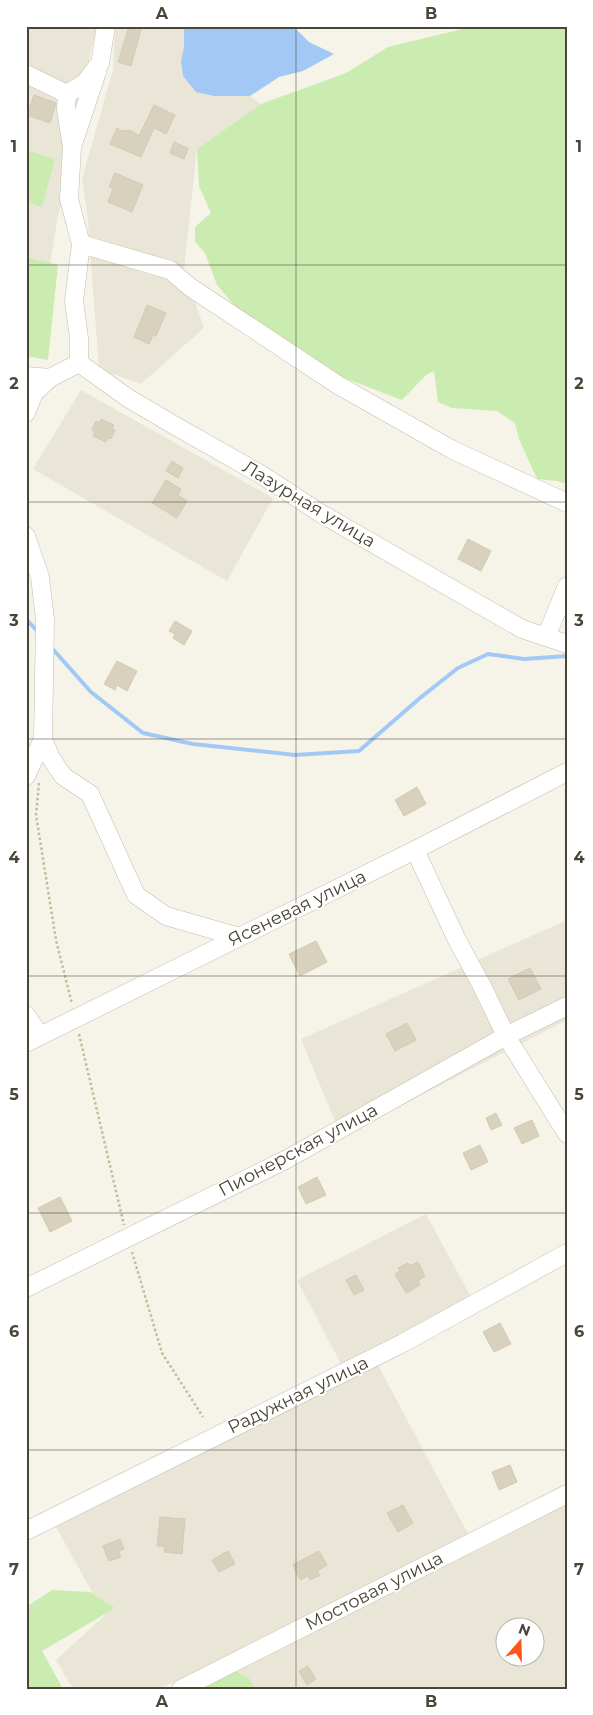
<svg xmlns="http://www.w3.org/2000/svg" width="593" height="1715" font-family="Montserrat,sans-serif">
<style>
.residential{fill:#eae6d7;fill-rule:evenodd}
.green{fill:#caecb0}
.water{fill:#a2c9f5}
.lines{fill:none;stroke-linecap:round;stroke-linejoin:round}
.stream{stroke:#a2c9f5;stroke-width:4}
.building{fill:#d8d1be;stroke:#d3cab0}
.minor-casing{stroke:#c2bdab;stroke-width:19}
.path{stroke:#c5bb9b;stroke-width:2.5;stroke-dasharray:2.5 2.5;stroke-linecap:butt}
.minor{stroke:#fff;stroke-width:18}
.grid{fill:none;stroke:#4a4537;stroke-width:1;stroke-opacity:0.55}
.labels{text-anchor:middle;dominant-baseline:central;stroke-width:4;stroke-linejoin:round;paint-order:stroke}
.street-label{font-size:18px;fill:#4a4537;stroke:#fff}
.neatline{fill:none;stroke:#4a4537;stroke-width:2}
.grid-label{font-size:16px;text-anchor:middle;font-weight:bold;fill:#4a4537}
</style>
<rect width="100%" height="100%" fill="#f6f3e9"/>
<path class="residential" d="M26 26H98L90 52 78 153 58 215 48 277 26 272Z
M115 26H183L184 32V47L181 61 214 96H250L261 104 197 149 184 270 204 328 141 384 99 369 87 211 82 179 113 69Z
M81 390 273 498 227 581 33 469Z
M567 920V1020L341 1136 301 1039Z
M426 1214 472 1299 371 1352 477 1551 567 1504V1689H239L223 1659 159 1689H73L56 1660 105 1615 52 1520 342 1366 297 1280ZM506 1628H536V1658H506Z"/>
<path class="green" d="M475 26H567V484L557 481 537 479 519 439 515 423 497 411 452 408 438 402 434 371 426 375 402 400 334 374 248 321 217 285 205 253 195 242V227L211 213 199 186 197 149 261 104 346 73 388 47Z
M26 150 55 159 42 207 26 202Z
M26 257 58 265 48 360 26 356Z
M52 1590 90 1592 115 1608 42 1651 63 1689H26V1611L29 1605Z
M220 1662 250 1679 255 1689H167Z"/>
<path class="water" d="M183 26H293L309 42 334 54 303 71 279 77 250 96H214L196 92 183 76 181 61 184 47V32Z"/>
<g class="lines">
<path class="stream" d="M26 619 39 633
M50 646 91 692 143 733 193 744 295 755 359 751 420 698 458 668 488 654 524 659 567 656"/>
</g>
<path class="building" d="M129 26 141 29 131 66 118 62Z
M34 95 56 103 50 123 27 115Z
M154 105 175 115 166 134 154 128 141 157 110 144 117 128 122 131 130 130 139 136Z
M174 142 188 148 184 159 170 153Z
M115 173 143 185 132 212 108 202 113 189 109 187Z
M147 305 166 313 156 336 153 335 149 344 134 337Z
M101 419 114 425 112 429 115 430 111 439 108 438 106 442 93 436 95 432 92 430 96 421 99 423Z
M172 461 183 468 178 478 166 471Z
M166 480 181 489 178 495 187 501 177 518 152 503Z
M468 539 491 551 481 571 458 559Z
M175 621 192 631 184 645 173 638 175 634 169 631Z
M117 661 137 671 127 691 117 685 115 690 104 684Z
M417 787 426 804 404 816 395 800Z
M316 941 327 962 300 976 289 954Z
M530 968 541 989 519 1000 508 979Z
M407 1023 416 1040 395 1051 386 1034Z
M496 1113 502 1125 491 1130 486 1118Z
M532 1120 539 1136 522 1144 514 1128Z
M480 1145 488 1162 471 1170 463 1153Z
M317 1177 326 1195 306 1204 298 1187Z
M60 1197 72 1221 50 1232 38 1208Z
M418 1262 425 1276 418 1281 420 1285 406 1293 395 1274 400 1271 398 1268 408 1263 410 1266Z
M356 1275 364 1290 354 1295 346 1280Z
M500 1323 511 1344 494 1352 483 1332Z
M510 1465 517 1482 499 1490 492 1472Z
M403 1505 413 1523 398 1532 387 1513Z
M160 1517 185 1519 182 1554 164 1552 165 1546H157Z
M120 1539 124 1549 118 1551 121 1557 109 1561 103 1546Z
M228 1551 235 1564 219 1572 212 1560Z
M319 1551 327 1565 317 1571 320 1575 310 1580 308 1576 300 1580 293 1565Z
M308 1666 316 1679 307 1685 299 1671Z"/>
<g class="lines">
<defs>
<path id="minor" d="M26 74 67 94 85 83 100 63 106 26
M67 94 66 109 72 147 69 199 81 244 74 301 79 338V363
M73 144 97 72
M81 244 170 270 190 287 338 385 451 449 567 503
M26 376 50 378 79 363 128 398 172 424 262 475 320 513 522 629 546 637 567 586
M26 413 34 393 50 378
M26 536 40 577 45 619 43 739 51 758 63 776 90 794 136 895 166 916 239 937
M546 637 567 644
M26 776 43 739
M415 850 457 940 482 986 506 1036 567 1134
M26 1015 40 1036
M26 1043 415 850 567 772
M26 1288 287 1159 506 1036 567 1006
M26 1531 403 1343 567 1253
M181 1689 567 1494"/>
</defs>
<use href="#minor" class="minor-casing"/>
<path class="path" d="M39 783 36 815 56 940 72 1004
M79 1034 124 1225
M132 1252 162 1353 203 1417"/>
<use href="#minor" class="minor"/>
</g>
<path class="grid" d="M296 26V1689M26 265H567M26 502H567M26 739H567M26 976H567M26 1213H567M26 1450H567"/>
<g class="labels">
<g class="street-label">
<text transform="translate(309 504) rotate(31)">Лазурная улица</text>
<text transform="translate(297 908) rotate(-26)">Ясеневая улица</text>
<text transform="translate(298 1150) rotate(-28)">Пионерская улица</text>
<text transform="translate(298 1395) rotate(-26)">Радужная улица</text>
<text transform="translate(374 1591) rotate(-27)">Мостовая улица</text>
</g>
</g>
<rect width="593" height="1715" fill="none" stroke="#ffffff" stroke-width="55"/>
<g transform="translate(520 1642) rotate(20)"><circle r="24" fill="#ffffff" stroke="#b7b5af"/>
<path d="M0-4L9 19L0 12L-9 19Z" fill="#ff5617"/>
<text y="-8" font-size="14" font-weight="bold" text-anchor="middle" fill="#4a4537">N</text>
</g>
<rect x="28" y="28" width="538" height="1660" class="neatline"/>
<g class="grid-label">
<text x="162" y="19">A</text>
<text x="431" y="19">B</text>
<text x="14" y="152">1</text>
<text x="579" y="152">1</text>
<text x="14" y="389">2</text>
<text x="579" y="389">2</text>
<text x="14" y="626">3</text>
<text x="579" y="626">3</text>
<text x="14" y="863">4</text>
<text x="579" y="863">4</text>
<text x="14" y="1100">5</text>
<text x="579" y="1100">5</text>
<text x="14" y="1337">6</text>
<text x="579" y="1337">6</text>
<text x="14" y="1575">7</text>
<text x="579" y="1575">7</text>
<text x="162" y="1707">A</text>
<text x="431" y="1707">B</text>
</g>
</svg>
